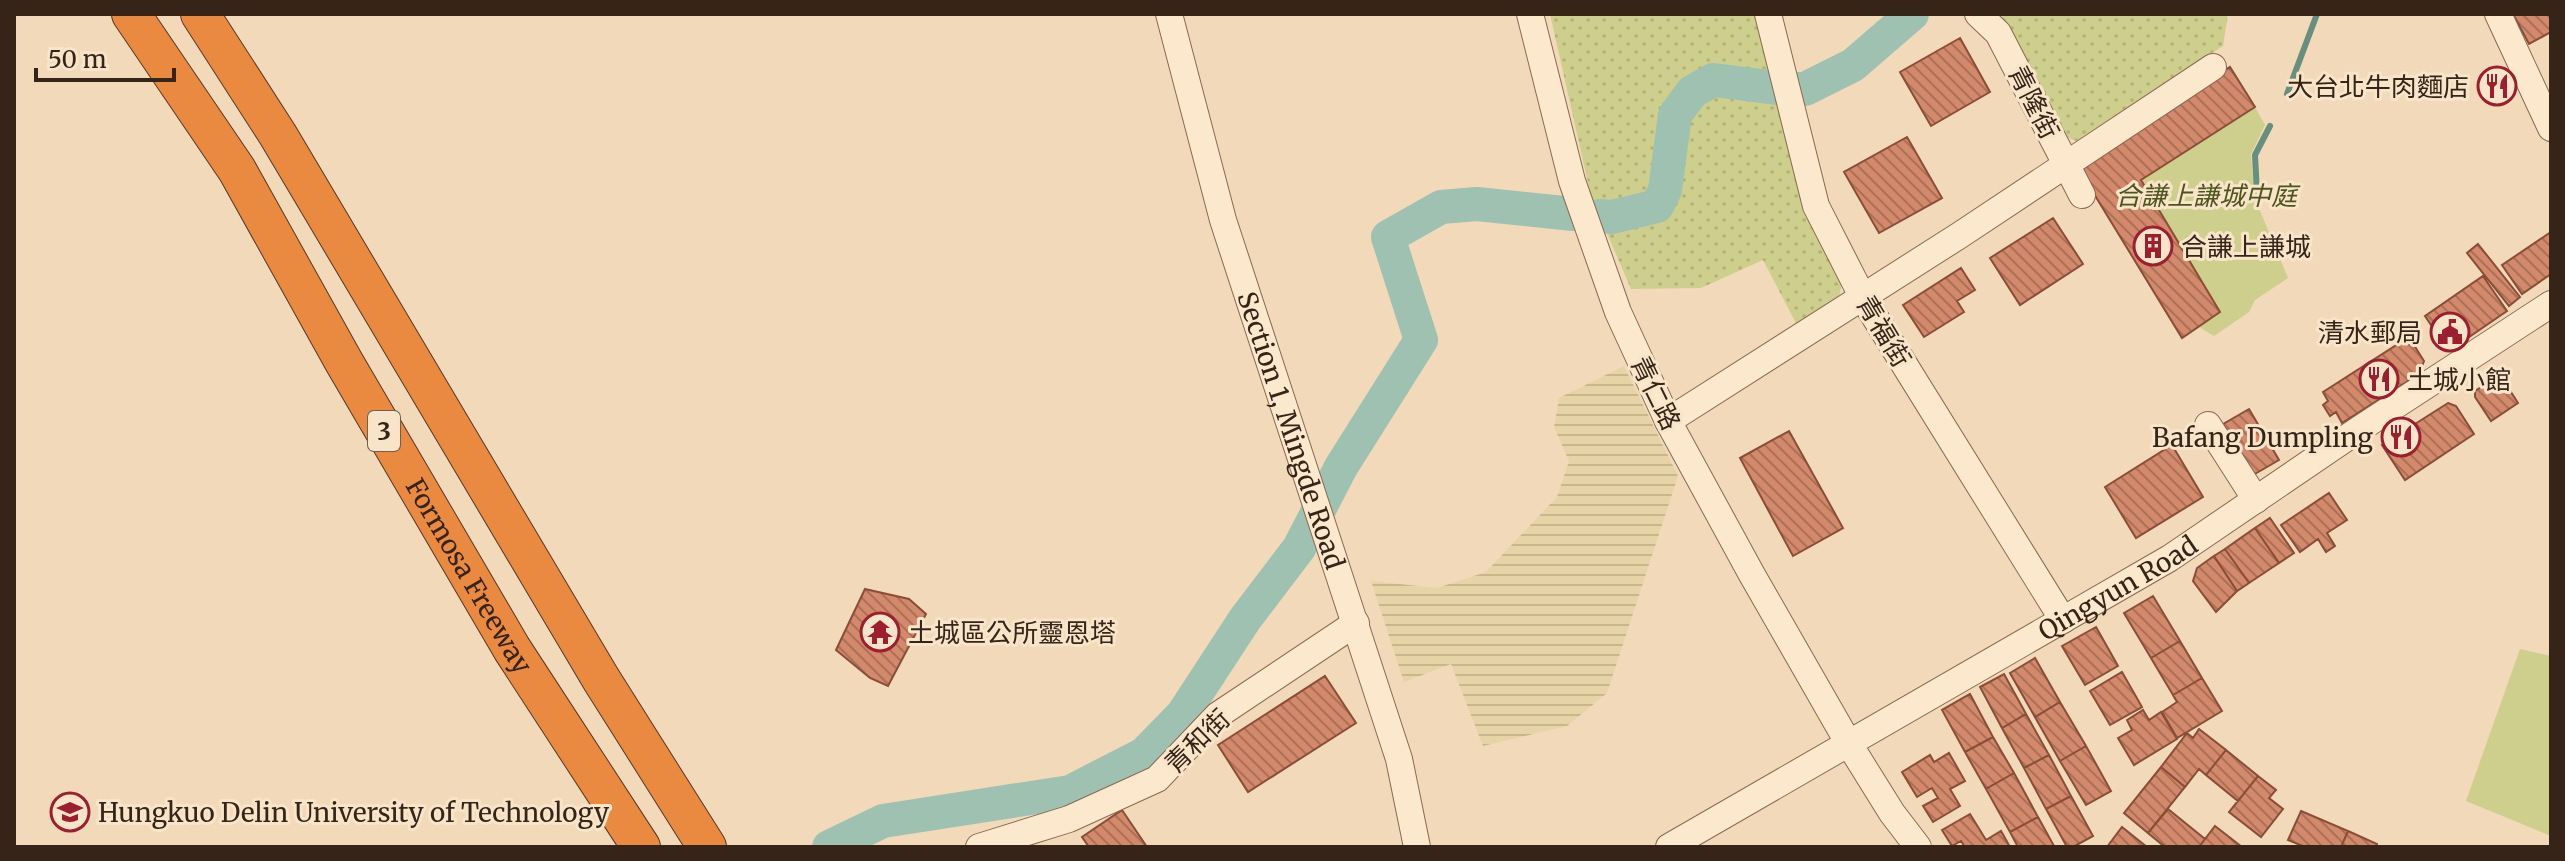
<svg xmlns="http://www.w3.org/2000/svg" width="2565" height="861" font-family="Merriweather,'Noto Sans TC',serif">
<style>
.farmland{fill:url(#farmland-rules)}
.grass{fill:url(#grass-dots)}
.green{fill:#cfcf8d}
.lines{fill:none;stroke-linecap:round;stroke-linejoin:round}
.stream{stroke:#668f7f;stroke-width:6}
.river{stroke:#9ec1b2;stroke-width:34}
.building{fill:url(#building-back-hatch);stroke:#8a4d37;stroke-width:2}
.minor-casing{stroke:#896953;stroke-width:28}
.highway-casing{stroke:#553728;stroke-width:40}
.minor{stroke:#fce8cd;stroke-width:26}
.highway{stroke:#ea8a40;stroke-width:38}
.labels{text-anchor:middle;dominant-baseline:central;stroke-width:6;stroke-linejoin:round;paint-order:stroke}
.shield{fill:#f8e5c9;stroke:#705e4e;stroke-width:2}
.shield-label{font-size:24px;font-weight:bold;fill:#362419}
.poi-label{font-size:26px;fill:#362419;stroke:#f8e5c9;text-anchor:start}
.street-label{font-size:26px;fill:#362419;stroke:#f8e5c9}
.park-label{font-size:26px;font-style:italic;fill:#4e541e;stroke:#f8e5c9}
</style>
<defs>
<pattern id="farmland-rules" width="6" height="5" patternUnits="userSpaceOnUse" patternTransform="scale(2)"><rect width="6" height="5" fill="#e7d4a6"/><path d="M0 2.5h6" fill="none" stroke="#c7b68e"/></pattern>
<pattern id="grass-dots" width="8" height="8" patternUnits="userSpaceOnUse" patternTransform="scale(2)"><rect width="8" height="8" fill="#cfcf8d"/><path d="M2 2h.1M6 6h.1" fill="none" stroke="#b2b279" stroke-width="1.8" stroke-linecap="round"/></pattern>
<pattern id="building-back-hatch" width="6" height="6" patternUnits="userSpaceOnUse" patternTransform="scale(2)"><rect width="6" height="6" fill="#d3896b"/><path d="M-1 5l2 2M0 0l6 6M5-1l2 2" fill="none" stroke="#ac7057"/></pattern>
</defs>
<rect width="100%" height="100%" fill="#f1d9b9"/>
<path class="farmland" d="M1624 366 1678 476 1607 693 1567 726 1483 746 1451 664 1404 682 1371 581 1437 588 1486 572 1557 497 1569 461 1554 427 1559 398Z"/>
<path class="grass" d="M1550 14H1759L1844 275 1838 301 1797 325 1763 260 1701 288 1631 289 1591 196Z
M1993 14H2228L2223 46 2076 141 2064 136Z"/>
<path class="green" d="M2255 107 2265 125 2251 154 2255 199 2288 278 2255 300 2249 312 2214 336 2199 327 2220 311 2141 180Z
M2520 649 2551 656V836L2466 801Z"/>
<g class="lines">
<path class="stream" d="M2287 94 2317 14
M2257 194 2255 155 2270 126"/>
<path class="river" d="M1600 216 1612 217 1657 206 1665 190 1675 115 1692 92 1713 80 1785 89H1805L1853 65 1912 14
M829 847 883 821 1070 792 1144 754 1183 714 1245 619 1299 548 1341 467 1421 340 1388 237 1441 207 1477 204 1573 214"/>
</g>
<path class="building" d="M2513 14H2551V32L2529 44Z
M1960 38 1990 92 1931 126 1900 72Z
M2230 67 2255 107 2141 180 2220 312 2182 338 2077 166Z
M1907 137 1942 198 1879 233 1844 172Z
M2053 218 2083 264 2020 305 1990 258Z
M2551 232V274L2522 294 2502 265Z
M2478 244 2520 297 2509 306 2467 253Z
M1961 268 1975 290 1957 301 1964 312 1924 337 1903 305Z
M2483 276 2507 311 2456 346H2445L2425 316Z
M2409 337 2424 361 2419 374 2342 423 2336 412 2330 416 2323 405 2328 401 2323 392Z
M2500 375 2518 403 2491 421 2475 397V391Z
M2448 403 2456 406 2474 434 2405 480 2382 445Z
M2249 409 2279 460 2241 482 2211 431Z
M1789 431 1843 528 1793 556 1740 458Z
M2172 445 2203 497 2136 538 2105 487Z
M2329 493 2347 520 2327 533 2335 546 2326 552 2318 539 2300 552 2281 525Z
M2270 518 2294 553 2279 563 2255 528Z
M2255 528 2279 563 2249 583 2225 549Z
M2225 549 2249 583 2237 591 2214 556Z
M2214 556 2237 591 2216 612 2193 581 2197 568Z
M865 589 909 599 926 614 888 686 870 678 836 650Z
M2153 596 2180 641 2151 658 2124 613Z
M2096 627 2118 666 2085 685 2062 646Z
M2180 641 2202 678 2173 695 2151 658Z
M2035 658 2060 702 2035 717 2010 673Z
M2122 672 2142 707 2110 725 2090 691Z
M2004 674 2026 714 2002 728 1980 687Z
M1325 676 1356 723 1248 792 1218 745Z
M2202 678 2222 711 2177 738 2162 712 2177 702 2173 695Z
M1970 694 1993 737 1965 752 1942 710Z
M2060 702 2086 746 2060 761 2035 717Z
M2143 710 2149 720 2161 712 2177 739 2134 765 2118 738 2132 730 2127 720Z
M2026 714 2049 755 2024 768 2002 728Z
M2199 729 2226 750 2206 775 2199 769 2185 787 2161 767 2187 733 2193 738Z
M1993 737 2014 773 1986 789 1965 752Z
M2086 746 2111 791 2086 805 2060 761Z
M2226 750 2258 776 2238 801 2206 775Z
M1949 753 1965 781 1950 789 1960 806 1933 822 1923 806 1938 798 1932 788 1917 797 1902 772 1930 755 1934 762Z
M2049 755 2071 796 2046 809 2024 768Z
M2161 767 2185 787 2148 833 2124 813Z
M2014 773 2038 817 2010 832 1986 789Z
M2258 776 2276 790 2269 798 2283 809 2261 837 2229 812Z
M2071 796 2093 836 2073 847H2067L2046 809Z
M2168 809 2205 839 2199 847H2165L2148 833Z
M1122 810 1147 847H1089L1082 837Z
M2301 811 2348 831 2341 847H2305L2288 840Z
M1970 814 1986 840 2001 831 2010 847H1965L1961 841 1952 846 1942 830Z
M2038 817 2054 846 2018 847 2010 832Z
M2215 826 2242 847H2199Z
M2122 827 2147 847H2107Z
M2348 831 2377 844 2376 847H2341Z"/>
<g class="lines">
<defs>
<g id="minor">
<path id="s1" d="M1169 14 1223 220 1399 759 1417 847"/>
<path d="M1530 14 1572 181 1618 312 1668 421 1751 573 1849 744 1892 813 1918 847"/>
<path d="M1768 14 1816 206 1863 298 2063 620"/>
<path d="M1978 14 1998 33 2082 195"/>
<path d="M2498 14 2551 128"/>
<path d="M1668 421 1960 235 2213 67"/>
<path d="M2208 425 2256 500"/>
<path d="M979 847 1069 819 1157 779 1218 715 1356 623"/>
<path id="s2" d="M1669 847 2170 558 2361 428 2551 304"/>
</g>
<g id="highway">
<path id="s3" d="M131 14 237 170 344 362 512 649 641 847"/>
<path d="M200 14 278 135 601 679 707 847"/>
</g>
</defs>
<use href="#minor" class="minor-casing"/>
<use href="#highway" class="highway-casing"/>
<use href="#minor" class="minor"/>
<use href="#highway" class="highway"/>
</g>
<defs>
<symbol id="restaurant-ring" viewBox="-11 -11 22 22"><circle r="9.5" fill="#f8e5c9" stroke="#9d1e2f" stroke-width="1.5"/><path d="M-5-6h1v4h1v-4h1v4h1v-4h1v5L-1.5 .5V6h-2V.5L-5-1ZM5-6V6H3V1.5H1.5Q1.5-4 5-6Z" fill="#9d1e2f"/></symbol>
<symbol id="building-ring" viewBox="-11 -11 22 22"><circle r="9.5" fill="#f8e5c9" stroke="#9d1e2f" stroke-width="1.5"/><path d="M-4-6H4V6H1V3H-1V6H-4ZM-2.5-4.3h1.7v1.8h-1.7ZM.8-4.3h1.7v1.8H.8ZM-2.5-1h1.7V.8h-1.7ZM.8-1h1.7V.8H.8Z" fill="#9d1e2f"/></symbol>
<symbol id="civic-ring" viewBox="-11 -11 22 22"><circle r="9.5" fill="#f8e5c9" stroke="#9d1e2f" stroke-width="1.5"/><path d="M-.6-6.5H3V-4.5H.6V-3L4-1V1h2V6H-6V1h2V-1L-.6-3ZM-1.2 2.5V6h2.4V2.5Z" fill="#9d1e2f"/></symbol>
<symbol id="temple-ring" viewBox="-11 -11 22 22"><circle r="9.5" fill="#f8e5c9" stroke="#9d1e2f" stroke-width="1.5"/><path d="M0-6L5-2H3V0L6.5 2.5H4V6H1.5V3h-3V6H-4V2.5H-6.5L-3 0V-2H-5Z" fill="#9d1e2f"/></symbol>
<symbol id="university-ring" viewBox="-11 -11 22 22"><circle r="9.5" fill="#f8e5c9" stroke="#9d1e2f" stroke-width="1.5"/><path d="M0-5L7-2L0 1L-7-2ZM-4 1L0 2.5L4 1V4Q0 6-4 4Z" fill="#9d1e2f"/></symbol>
</defs>
<g fill-rule="evenodd">
<use href="#restaurant-ring" x="2475" y="64" width="44" height="44"/>
<use href="#building-ring" x="2131" y="224" width="44" height="44"/>
<use href="#civic-ring" x="2428" y="310" width="44" height="44"/>
<use href="#restaurant-ring" x="2357" y="357" width="44" height="44"/>
<use href="#restaurant-ring" x="2379" y="415" width="44" height="44"/>
<use href="#temple-ring" x="858" y="610" width="44" height="44"/>
<use href="#university-ring" x="48" y="790" width="44" height="44"/>
</g>
<g class="labels">
<rect class="shield" x="368" y="411" width="32" height="40" rx="6"/>
<g class="shield-label">
<text x="384" y="431">3</text>
</g>
<g class="poi-label">
<text x="2469" y="86" text-anchor="end">大台北牛肉麵店</text>
<text x="2181" y="246">合謙上謙城</text>
<text x="2422" y="332" text-anchor="end">清水郵局</text>
<text x="2407" y="379">土城小館</text>
<text x="2373" y="437" text-anchor="end">Bafang Dumpling</text>
<text x="908" y="632">土城區公所靈恩塔</text>
<text x="98" y="812">Hungkuo Delin University of Technology</text>
</g>
<g class="street-label">
<text transform="translate(2034 102) rotate(63)">青隆街</text>
<text transform="translate(1884 331) rotate(59)">青福街</text>
<text transform="translate(1656 393) rotate(64)">青仁路</text>
<text stroke="none"><textPath href="#s1" startOffset="434">Section 1, Mingde Road</textPath></text>
<text stroke="none"><textPath href="#s3" startOffset="656">Formosa Freeway</textPath></text>
<text stroke="none"><textPath href="#s2" startOffset="518">Qingyun Road</textPath></text>
<text transform="translate(1197 741) rotate(-44)">青和街</text>
</g>
<g class="park-label">
<text x="2206" y="195">合謙上謙城中庭</text>
</g>
</g>
<rect width="2565" height="861" fill="none" stroke="#362419" stroke-width="32"/>
<path d="M36 68v12h138v-12" fill="none" stroke="#362419" stroke-width="4"/>
<text x="48" y="68" font-size="24" fill="#362419" stroke="#f8e5c9" stroke-width="6" paint-order="stroke">50 m</text>
</svg>
